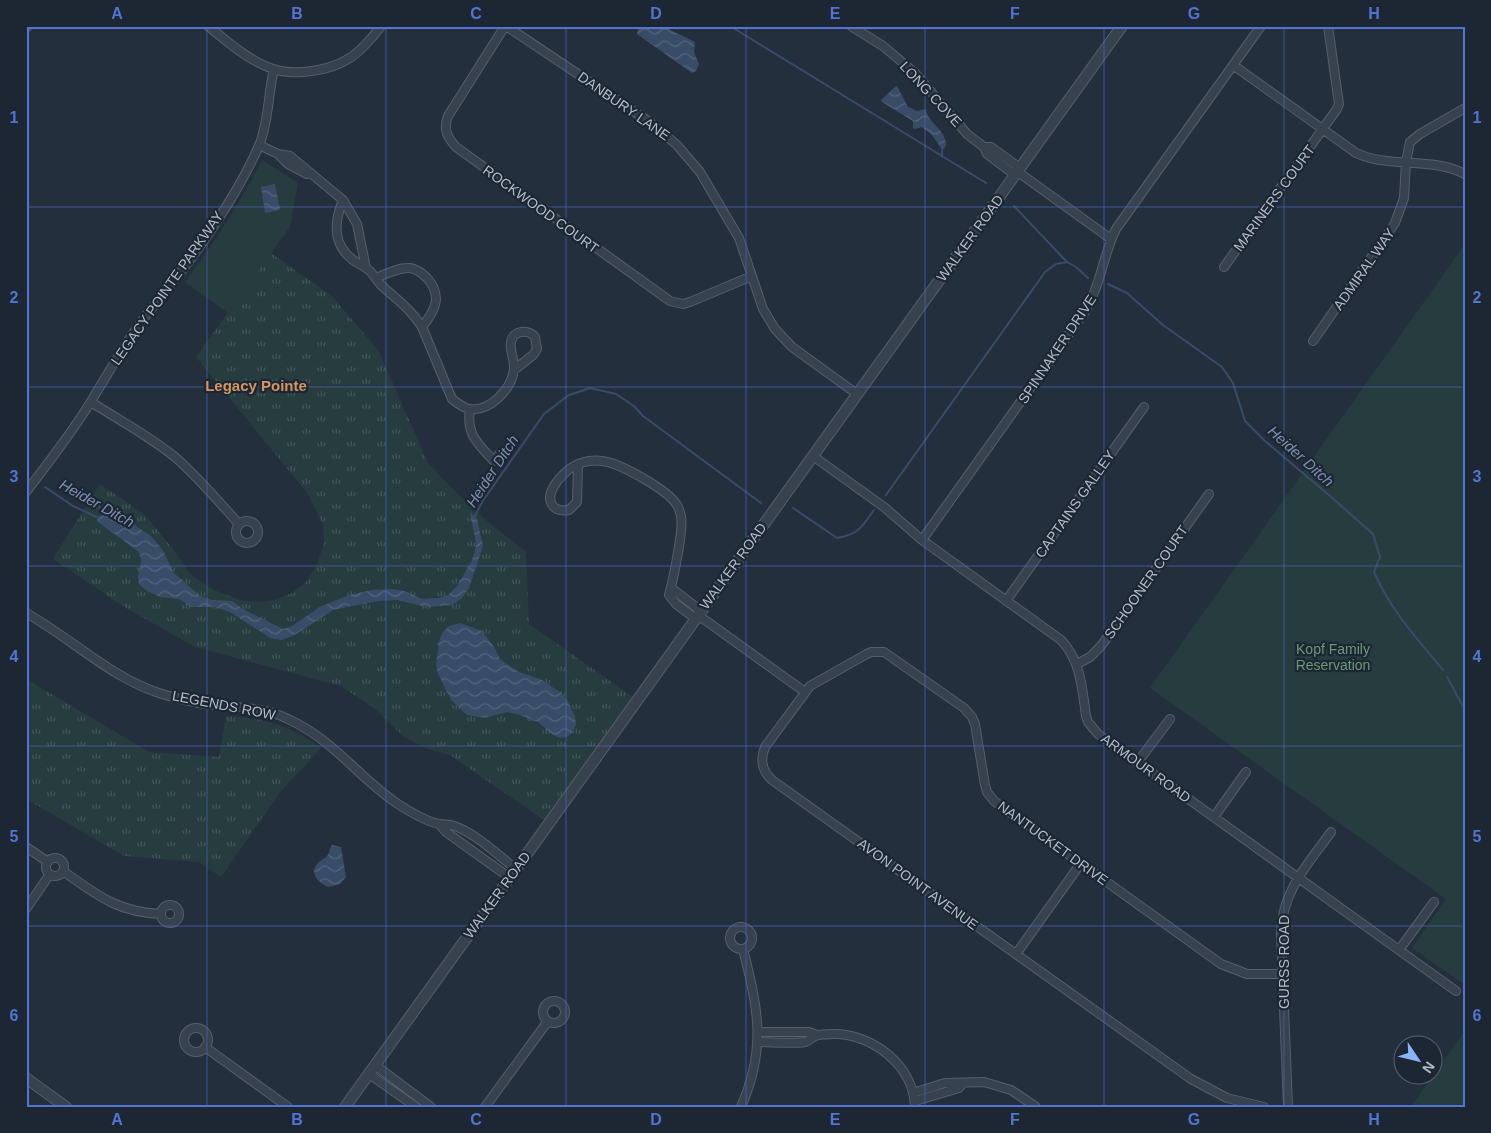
<svg xmlns="http://www.w3.org/2000/svg" width="1491" height="1133" font-family="Arial,sans-serif">
<style>
.grass{fill:url(#grass-tufts)}
.green{fill:#263c3f}
.water{fill:url(#water-waves)}
.lines{fill:none;stroke-linecap:round;stroke-linejoin:round}
.stream{stroke:#394c67;stroke-width:2}
.minor-casing{stroke:#565f6c;stroke-width:10}
.tertiary-casing{stroke:#565f6c;stroke-width:12}
.minor{stroke:#38414e;stroke-width:8}
.tertiary{stroke:#38414e;stroke-width:10}
.grid{fill:none;stroke:#5274d3;stroke-width:1;stroke-opacity:0.55}
.labels{text-anchor:middle;dominant-baseline:central;stroke-width:4.5;stroke-linejoin:round;paint-order:stroke}
.street-label{font-size:14px;fill:#b4bcc9;stroke:#1d2633}
.park-label{font-size:14px;fill:#6b9a76;stroke:#1d2633}
.neighbourhood-label{font-size:15px;font-weight:bold;fill:#d59563;stroke:#1d2633}
.water-label{font-size:15px;font-style:italic;fill:#7c92b1;stroke:#1d2633}
.neatline{fill:none;stroke:#5274d3;stroke-width:2}
.grid-label{font-size:16px;text-anchor:middle;font-weight:bold;fill:#5274d3}
</style>
<defs>
<pattern id="grass-tufts" width="24" height="20" patternUnits="userSpaceOnUse" patternTransform="scale(1.25)"><rect width="24" height="20" fill="#263c3f"/><path d="M3 7l-1-3M5 7V3M7 7l1-3M15 17l-1-3M17 17v-4M19 17l1-3" fill="none" stroke="#435659"/></pattern>
<pattern id="water-waves" width="16" height="10" patternUnits="userSpaceOnUse" patternTransform="scale(1.25)"><rect width="16" height="10" fill="#394c67"/><path d="M0 5q4-4 8 0t8 0" fill="none" stroke="#53647b"/></pattern>
</defs>
<rect width="100%" height="100%" fill="#242f3e"/>
<path class="grass" d="M271 253 332 296 378 350 428 463 473 510 526 552 529 624 633 697 545 821 450 755 428 749 404 737 375 709 341 686 195 647 126 608 53 559 100 484 144 514 173 549 190 574 214 590 240 600 257 602 274 600 292 593 307 581 317 564 324 544 323 525 308 494 196 357Z
M26 679 149 752 219 757 226 716C262 718 292 726 321 748L281 791 221 877 199 862 124 856 26 799Z"/>
<path class="green" d="M262 160 298 183 290 227 228 313 185 282C214 243 240 203 262 160Z
M1465 244V985L1412 948 1446 899 1150 688Z
M1465 1030V1107H1411Z"/>
<path class="water" d="M639 26H662L695 42 694 52 699 64 696 71 692 73 637 34Z
M896 86H897L908 107 917 111 926 109C928 125 945 127 946 145L944 149 941 148 932 135 922 127 915 129 913 128V121L882 102 881 100Z
M275 184 280 210 265 213 261 187Z
M113 508 119 509 124 512 137 527 151 536 162 549 174 573 200 596 212 600 232 601 243 609 283 629 292 626 320 607 349 595 372 590 392 589 404 591 422 599 439 598 448 595 458 585 472 560 475 551 476 543 470 512 477 519 483 546 469 588 462 598 452 605 426 607 397 600 379 601 352 606 333 610 293 636 281 640 270 638 230 612 216 607H191L179 599 160 597 147 591 139 584 138 578 141 560 139 552 98 522 97 518Z
M460 623 482 631 494 647 500 659 519 672 542 680 561 693 567 700 575 716 576 725 572 733 567 737 560 738 553 735 538 722 517 714 507 712 485 718 467 715 451 700 438 674 436 665 439 642 442 633 449 626Z
M332 845 341 847 346 877 340 884 329 887C319 883 308 874 318 863 320 860 325 859 327 856 330 853 329 848 332 845Z"/>
<g class="lines">
<path class="stream" d="M730 26 986 183
M942 155V148
M1014 206 1067 262
M1108 284 1127 293 1163 325 1222 367 1233 383 1245 421 1265 441 1330 496 1373 534 1380 557 1374 572C1390 609 1417 639 1443 670
M45 487 73 506 99 518
M886 495 1045 272 1056 264 1067 262 1076 267 1088 278
M793 508 837 538C859 534 861 528 874 510
M474 518 482 502 544 414 569 395 590 388 616 394 634 406 643 416 761 503
M1447 677 1465 710"/>
<defs>
<path id="minor" d="M208 26C228 42 249 61 273 69 294 76 329 71 348 59 359 53 373 37 381 26
M505 26 448 116C443 129 447 137 456 147L670 301 683 304 690 302 752 276
M506 26 651 123 677 145 700 172 739 238 763 309 775 329 792 347 857 394
M851 26 883 46 915 73 967 134 984 147 987 154 1015 175
M26 28 28 26
M1233 65 1356 153C1391 169 1430 156 1465 174
M259 145 278 154 290 156 343 200 357 224 366 268
M984 147H991L1020 168
M278 154 288 164 307 174
M1018 172 1111 239
M343 200C334 222 332 244 353 260 357 263 362 265 366 268 373 272 376 280 381 285 396 299 411 309 422 327L452 399C457 403 462 407 469 409 490 412 512 389 514 369 515 359 509 351 511 342 513 330 528 329 535 337L537 349 533 355 514 370
M1224 267 1337 109 1339 104 1328 26
M376 278C386 274 399 267 410 268 417 269 422 273 427 278 443 296 435 311 422 327
M1313 341 1395 223 1404 198 1406 162 1410 142 1420 134 1465 108
M91 402C119 420 149 436 175 457 198 477 218 501 239 524
M470 409C466 435 478 444 494 461L500 453
M813 456 884 507 922 540 1061 640C1081 661 1082 688 1086 716L1088 722 1098 734 1456 991
M578 464 577 502 569 510C563 511 558 511 554 507 543 496 558 479 567 471 576 463 590 459 602 461 620 463 668 490 677 505 679 508 680 513 681 516 684 529 673 580 669 595L676 604 696 619
M26 492C48 463 71 434 90 403 105 379 118 355 134 332 149 310 167 290 183 269 210 234 243 184 260 143 269 119 268 94 274 69
M236 532a11 11 0 1 1 22 0a11 11 0 1 1-22 0Z
M922 540 1086 310C1101 284 1103 255 1116 229L1261 26
M671 588 701 611
M1006 601 1144 407
M26 613C71 638 110 677 159 693 172 697 186 701 199 703 229 708 260 705 288 719 334 740 356 775 395 802 407 810 425 821 439 824 444 825 449 824 454 826 474 832 499 856 516 869
M698 615 805 692
M1077 664 1090 657 1101 646 1209 494
M1137 763 1170 719
M1214 817 1246 772
M439 824 446 832 510 878
M26 847 48 862
M46 867a9 9 0 1 1 18 0a9 9 0 1 1-18 0Z
M63 871C97 895 117 912 161 914
M161 914a9 9 0 1 1 18 0a9 9 0 1 1-18 0Z
M26 909 50 874
M730 938a11 11 0 1 1 22 0a11 11 0 1 1-22 0Z
M1399 950 1434 902
M1016 954 1081 863
M543 1012a11 11 0 1 1 22 0a11 11 0 1 1-22 0Z
M184 1040a12 12 0 1 1 24 0a12 12 0 1 1-24 0Z
M759 1032H809L817 1035
M758 1042C771 1042 794 1044 805 1042 808 1041 812 1038 815 1036 820 1034 828 1034 834 1034 873 1034 914 1066 915 1107
M205 1047 288 1107
M375 1065 431 1107
M369 1074 416 1107
M913 1093 945 1083 984 1082 1011 1090 1036 1107
M915 1101 959 1088 963 1083
M485 1107 548 1021
M741 1107C767 1047 758 1009 743 949
M1264 1107 1227 1098 1191 1079 772 780C762 771 760 759 765 747L810 686 865 655 871 652H884L964 708 972 717 975 724 985 785 987 792 994 801 1221 964 1247 974H1282
M1288 1107 1281 933C1282 891 1308 864 1331 832"/>
<path id="tertiary" d="M26 1078 66 1107
M345 1107 1122 26"/>
</defs>
<use href="#minor" class="minor-casing"/>
<use href="#tertiary" class="tertiary-casing"/>
<use href="#minor" class="minor"/>
<use href="#tertiary" class="tertiary"/>
</g>
<path class="grid" d="M207 26V1107M386 26V1107M566 26V1107M746 26V1107M925 26V1107M1104 26V1107M1284 26V1107M26 207H1465M26 387H1465M26 566H1465M26 746H1465M26 926H1465"/>
<g class="labels">
<g class="street-label">
<text transform="translate(931 94) rotate(47)">LONG COVE</text>
<text transform="translate(624 106) rotate(35)">DANBURY LANE</text>
<text transform="translate(1274 198) rotate(-54)">MARINERS COURT</text>
<text transform="translate(541 209) rotate(36)">ROCKWOOD COURT</text>
<text transform="translate(970 238) rotate(-54)">WALKER ROAD</text>
<text transform="translate(1364 269) rotate(-55)">ADMIRAL WAY</text>
<text transform="translate(167 288) rotate(-55)">LEGACY POINTE PARKWAY</text>
<text transform="translate(1057 349) rotate(-56)">SPINNAKER DRIVE</text>
<text transform="translate(1075 504) rotate(-55)">CAPTAINS GALLEY</text>
<text transform="translate(733 566) rotate(-54)">WALKER ROAD</text>
<text transform="translate(1146 582) rotate(-55)">SCHOONER COURT</text>
<text transform="translate(224 705) rotate(11)">LEGENDS ROW</text>
<text transform="translate(1146 768) rotate(36)">ARMOUR ROAD</text>
<text transform="translate(1053 843) rotate(36)">NANTUCKET DRIVE</text>
<text transform="translate(918 884) rotate(36)">AVON POINT AVENUE</text>
<text transform="translate(497 895) rotate(-54)">WALKER ROAD</text>
<text transform="translate(1284 962) rotate(-90)">GURSS ROAD</text>
</g>
<g class="park-label">
<text x="1333" y="649">Kopf Family<tspan x="1333" dy="16">Reservation</tspan></text>
</g>
<g class="neighbourhood-label">
<text x="256" y="385">Legacy Pointe</text>
</g>
<g class="water-label">
<text transform="translate(1301 456) rotate(42)">Heider Ditch</text>
<text transform="translate(492 471) rotate(-57)">Heider Ditch</text>
<text transform="translate(97 503) rotate(29)">Heider Ditch</text>
</g>
</g>
<rect width="1491" height="1133" fill="none" stroke="#1d2633" stroke-width="55"/>
<g transform="translate(1418 1060) rotate(125)"><circle r="24" fill="#1d2633" stroke="#59626f"/>
<path d="M0-4L9 19L0 12L-9 19Z" fill="#8ab4f8"/>
<text y="-8" font-size="14" font-weight="bold" text-anchor="middle" fill="#b4bcc9">N</text>
</g>
<rect x="28" y="28" width="1436" height="1078" class="neatline"/>
<g class="grid-label">
<text x="117" y="19">A</text>
<text x="297" y="19">B</text>
<text x="476" y="19">C</text>
<text x="656" y="19">D</text>
<text x="835" y="19">E</text>
<text x="1015" y="19">F</text>
<text x="1194" y="19">G</text>
<text x="1374" y="19">H</text>
<text x="14" y="123">1</text>
<text x="1477" y="123">1</text>
<text x="14" y="303">2</text>
<text x="1477" y="303">2</text>
<text x="14" y="482">3</text>
<text x="1477" y="482">3</text>
<text x="14" y="662">4</text>
<text x="1477" y="662">4</text>
<text x="14" y="842">5</text>
<text x="1477" y="842">5</text>
<text x="14" y="1021">6</text>
<text x="1477" y="1021">6</text>
<text x="117" y="1125">A</text>
<text x="297" y="1125">B</text>
<text x="476" y="1125">C</text>
<text x="656" y="1125">D</text>
<text x="835" y="1125">E</text>
<text x="1015" y="1125">F</text>
<text x="1194" y="1125">G</text>
<text x="1374" y="1125">H</text>
</g>
</svg>
